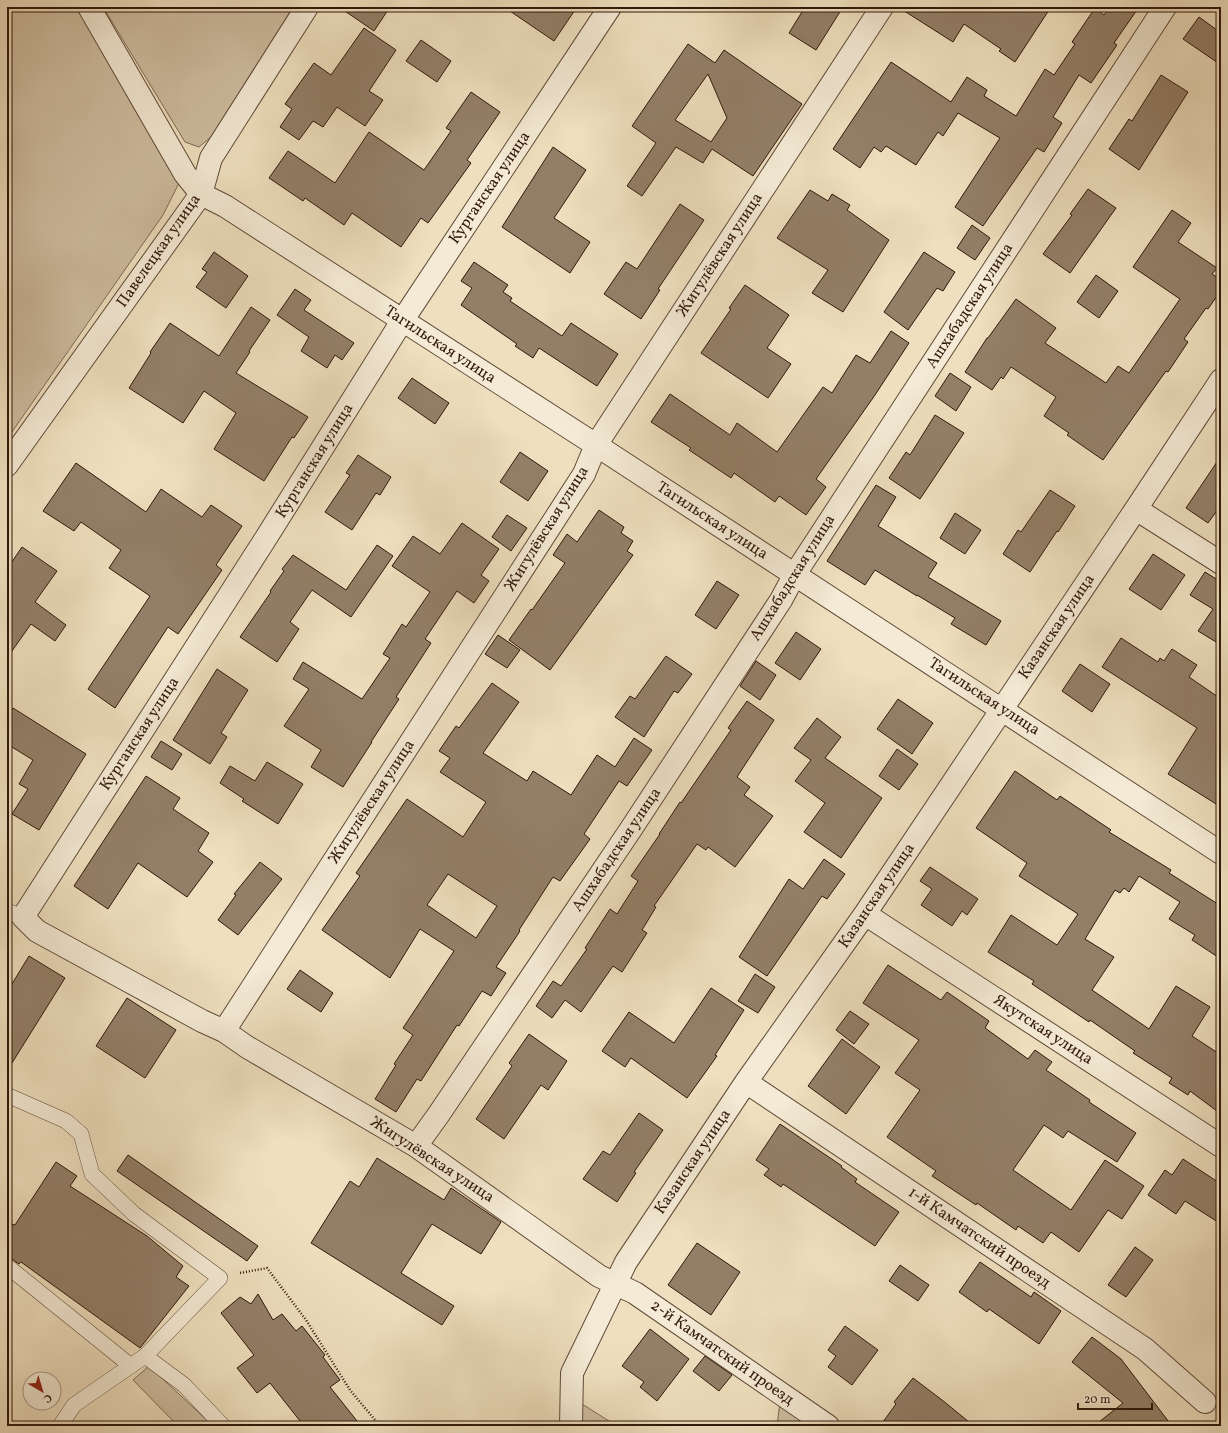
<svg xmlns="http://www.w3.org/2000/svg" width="1228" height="1433" font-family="Vollkorn,serif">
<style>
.green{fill:#cebda0;stroke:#7f6a56}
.building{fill:#937f68;stroke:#30180b;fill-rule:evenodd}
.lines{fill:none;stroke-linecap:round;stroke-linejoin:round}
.lane-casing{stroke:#604a38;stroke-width:16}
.street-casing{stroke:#604a38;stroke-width:24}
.path{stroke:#30180b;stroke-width:2.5;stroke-dasharray:1 2;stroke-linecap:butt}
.lane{stroke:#f4ead5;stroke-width:15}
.street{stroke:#f4ead5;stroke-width:22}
.labels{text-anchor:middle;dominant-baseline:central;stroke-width:3;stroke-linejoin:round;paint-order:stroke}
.street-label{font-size:16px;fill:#30180b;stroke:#f4ead5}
</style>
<rect width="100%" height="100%" fill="#eedfbe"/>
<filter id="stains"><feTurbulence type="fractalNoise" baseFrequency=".005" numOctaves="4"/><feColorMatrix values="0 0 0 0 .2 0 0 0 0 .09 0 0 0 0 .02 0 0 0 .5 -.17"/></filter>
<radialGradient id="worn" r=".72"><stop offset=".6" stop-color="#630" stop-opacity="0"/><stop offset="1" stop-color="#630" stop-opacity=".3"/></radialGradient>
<path class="green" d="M15 7H76L169 153 180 181 163 215 7 439V12Z
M103 7H293L211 137 199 147 185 142Z
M149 1366 213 1426H178L133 1380Z
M780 1402 813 1426H777Z
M582 1404 617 1426H582Z"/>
<path class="building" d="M339 7H390L374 31Z
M504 7H577L554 41Z
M805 7H843L816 50 789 33Z
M898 7H1051L1015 62 999 51 1001 49 964 24 953 42Z
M1110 7H1139L1114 43 1117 45 1091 83 1079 75 1053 117 1062 123 1044 152 1037 148 983 226 955 207 1000 138 958 113 943 136 938 132 916 165 886 146 881 152 874 147 860 168 833 149 891 62 951 102 967 77 987 90 984 96 1016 116 1045 69 1054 75 1075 44 1072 42 1095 8 1104 15Z
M1199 17 1221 33V65L1183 39Z
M364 28 396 50 369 91 383 100 365 126 337 107 323 127 313 121 299 140 280 127 292 109 285 104 314 63 331 75Z
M421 40 451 61 437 82 406 61Z
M688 44 715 63 724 50 802 104 753 176 712 149 703 163 676 147 642 196 627 186 656 143 632 126ZM708 74 727 118 711 142 675 120Z
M1161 75 1188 92 1139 170 1109 149 1129 119 1132 121Z
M471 92 500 112 467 160 471 163 428 223 421 218 401 247 352 213 344 225 305 198 303 201 269 178 288 151 335 183 369 132 424 170 451 131 446 128Z
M553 147 586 170 554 218 590 242 570 273 502 227Z
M1088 189 1116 208 1070 273 1043 254 1072 215 1070 214Z
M810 190 828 201 832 194 850 205 847 210 889 240 843 312 812 293 828 270 777 238Z
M680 204 704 220 658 289 660 290 641 319 604 294 626 262 637 269Z
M1172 210 1191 223 1178 242 1217 268 1212 274 1221 280V290L1208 309 1206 308 1184 339 1188 342 1168 372 1166 371 1103 460 1067 435 1069 433 1044 416 1056 397 1011 367 1003 379 1001 377 992 390 965 372 987 338H988L1016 299 1056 328 1045 343 1106 383 1118 366 1129 373 1180 299 1133 267Z
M972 225 990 238 975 260 957 248Z
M214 252 248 276 226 308 196 287 207 272 202 269Z
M924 252 955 272 943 291 937 288 908 330 884 312Z
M474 262 508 285 503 292 512 298 510 301 562 336 571 323 618 354 597 386 539 348 533 358 515 346 517 344 461 305 472 288 461 281Z
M1096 275 1118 291 1099 318 1077 302Z
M745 285 789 315 767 348 791 364 768 398 701 353 731 309 729 308Z
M295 289 311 300 304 310 354 343 342 360 335 355 327 368 301 351 309 337 277 315Z
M251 307 270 320 249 351 250 352 236 373 308 417 294 438 292 437 264 481 214 449 236 413 204 391 183 423 129 388 151 353 150 352 170 323 219 356Z
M891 331 909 343 875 395 816 479 826 487 806 515 779 496 775 502 734 473 731 478 689 450 691 448 651 422 670 394 730 435 737 423 777 452 823 387 832 393 856 355 870 363Z
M950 373 971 387 956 411 935 396Z
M412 378 449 403 435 424 398 398Z
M935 415 964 433 920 499 889 478 906 452 910 455Z
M520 452 548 471 528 501 500 482Z
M358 455 391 477 380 495 376 493 352 530 325 512 350 475 346 473Z
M1221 456V505L1208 523 1186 508Z
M76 463 146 512 161 489 202 517 211 505 242 526 216 565 222 570 178 634 168 627 115 708 88 689 150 596 109 568 121 550 81 522 74 531 43 511Z
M876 485 896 497 878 526 937 563 928 577 1001 621 986 645 951 624 955 618 917 595V596L875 570 865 585 827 561Z
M1050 490 1075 506 1058 532 1057 531 1030 572 1003 554 1018 530 1021 532Z
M599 510 624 527 621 533 633 541 627 551 633 555 550 670 509 640 531 609 532 610 565 563 553 555 567 534 577 542Z
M955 513 981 530 965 554 940 538Z
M507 515 527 528 511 551 492 537Z
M462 523 499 549 481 575 489 581 474 603 457 591 425 639 431 643 396 697 399 699 371 742H372L343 787 311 767 321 750 284 726 309 689 293 679 303 662 362 699 390 658 383 654 402 624 406 627 430 592 392 566 413 536 440 554Z
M377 545 393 556 351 617 312 590 290 622 299 629 277 662 240 637 271 592 270 591 284 571 282 569 293 555 346 590Z
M22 547 57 571 35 602 66 625 55 641 31 624 7 658V569Z
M1153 554 1185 575 1161 610 1129 589Z
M1205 572 1221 582V645L1198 631 1213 609 1190 595Z
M717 581 739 595 716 629 695 615Z
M796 632 821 649 800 680 775 663Z
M498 635 520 650 507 668 485 654Z
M1121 638 1158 662 1160 658 1164 661 1172 649 1197 665 1189 677 1221 699V807L1168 774 1197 728 1102 667Z
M666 656 692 674 678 693 674 691 644 737 615 717 630 696 635 699Z
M756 661 776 675 760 700 740 686Z
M1080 664 1110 684 1092 712 1062 691Z
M217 669 248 690 221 733 227 737 210 764 173 740Z
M492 683 519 702 483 753 527 781 533 771 571 795 597 755 615 767 634 738 652 750 627 786 619 781 584 834 590 839 560 881 553 877 519 930 520 931 496 967 506 973 491 996 482 991 459 1026 457 1025 421 1081 417 1079 396 1112 375 1099 396 1065 394 1064 413 1035 403 1028 454 951 420 929 390 978 322 930 360 876 356 873 407 799 463 837 486 802 440 772 450 758 439 751 456 726 459 728ZM448 874 497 906 476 938 427 905Z
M898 699 933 723 912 754 877 729Z
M747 701 774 720 737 777 750 787 744 795 773 816 735 867 708 847 706 850 697 844 654 906 656 907 642 930 647 933 622 972 613 966 581 1012 565 1000 552 1018 536 1006 553 981 561 986 587 949 585 948 610 909 617 914 638 881 631 876 660 834H659L680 802 681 803 731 730 728 728Z
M13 708 86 754 39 830 12 814 28 789 19 784 33 760 7 744V718Z
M817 718 841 737 825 758 882 798 841 858 804 832 825 803 795 781 811 760 794 748Z
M161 741 182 754 172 770 151 757Z
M897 749 918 764 899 790 879 776Z
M267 762 303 784 278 824 242 801 244 799 220 783 230 766 255 781Z
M1015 771 1057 800 1060 796 1111 830 1109 832 1171 870 1169 873 1221 906V959L1192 940 1195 935 1169 919 1180 902 1139 876 1129 892 1124 888 1120 893 1115 890 1085 939 1114 957 1092 990 1149 1029 1176 986 1210 1007 1192 1036 1221 1055V1114L1190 1091 1188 1095 1169 1083 1172 1078 1133 1053 1135 1051 1090 1020 1089 1022 1032 984 1034 981 988 952 1011 915 1057 945 1078 914 1019 876 1027 863 976 828Z
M146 776 180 798 173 809 209 833 198 851 213 862 187 897 138 863 108 909 74 886Z
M824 859 845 874 827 899 822 896 767 976 739 957 789 879 803 889Z
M260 862 282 879 238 935 218 920 236 895 234 894Z
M930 867 978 899 967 915 962 911 952 926 921 905 932 889 920 881Z
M29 956 65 978 7 1071V992Z
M888 965 941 1000 947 992 989 1021 985 1028 1028 1059 1035 1050 1052 1062 1046 1070 1090 1100 1089 1102 1136 1133 1117 1162 1068 1131 1063 1138 1044 1125 1013 1170 1071 1210 1105 1160 1144 1186 1122 1219 1108 1210 1079 1252 1051 1232 1043 1243 1018 1226 1016 1230 977 1203 976 1205 932 1176 936 1171 887 1137 920 1090 895 1073 919 1040 863 1003Z
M300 970 333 993 321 1012 287 989Z
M755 974 775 987 758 1013 738 1001Z
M711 988 744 1010 715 1055 717 1056 687 1098 631 1058 625 1067 602 1051 629 1012 674 1043Z
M127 998 176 1030 145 1078 96 1046Z
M850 1011 869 1024 854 1044 836 1030Z
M529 1034 567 1061 548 1090 541 1085 504 1139 476 1119 512 1066 509 1063Z
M842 1039 880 1067 846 1114 808 1086Z
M639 1113 663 1130 634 1172 636 1173 617 1202 583 1179 603 1151 610 1155Z
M780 1124 842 1166 841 1167 857 1179 855 1182 899 1212 875 1246 783 1184 781 1187 764 1175 769 1169 756 1160Z
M128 1155 258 1246 247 1261 117 1171Z
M377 1158 444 1200 451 1188 501 1222 481 1254 432 1224 401 1273 454 1306 442 1325 311 1243 350 1181 359 1187Z
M1183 1159 1221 1184V1224L1185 1201 1176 1214 1148 1195 1165 1170 1172 1175Z
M56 1162 77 1176 70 1186 147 1236 183 1266 176 1277 189 1286 140 1348 21 1262 19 1264 12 1259 7 1257V1223L15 1225Z
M697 1243 740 1272 711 1315 668 1285Z
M1135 1247 1153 1260 1126 1297 1108 1285Z
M980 1262 1031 1297 1034 1292 1061 1311 1039 1344 989 1309 987 1312 959 1292Z
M900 1265 929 1285 918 1301 889 1281Z
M258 1294 273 1320 282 1314 296 1331 302 1326 325 1355 323 1357 340 1380 330 1387 361 1426H304L270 1383 257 1393 237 1368 254 1355 221 1313 240 1297 251 1304Z
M845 1326 878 1350 852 1385 828 1367 836 1356 828 1350Z
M650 1329 689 1359 657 1401 640 1387 644 1382 622 1366Z
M1092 1337 1121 1359 1172 1426H1094L1123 1403 1072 1362Z
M705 1356 732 1375 719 1391 693 1371Z
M913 1378 942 1400 974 1426H880L896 1404 894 1402Z"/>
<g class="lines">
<defs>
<path id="lane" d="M7 911 23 917
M7 1095 66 1121 81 1134 92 1174 134 1214 220 1278 145 1356 74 1405 60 1426
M7 1266 131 1366
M145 1356 184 1385 223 1426"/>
<path id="street" d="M89 7 185 174 201 194 225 206 596 445 1221 853
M610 7 402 321 266 538 23 917 37 931 202 1021 224 1031 247 1047 416 1146 599 1276 635 1293 828 1426
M7 465 201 194 211 158 307 7
M1136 509 1221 563
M865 914 1221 1146
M224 1031 584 474 596 445 882 7
M746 1082 1145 1349 1205 1402
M416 1146 439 1114 631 829 781 600 795 574 1165 7
M571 1426 572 1373 626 1262 746 1082 865 914 1136 509 1221 380"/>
</defs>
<use href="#lane" class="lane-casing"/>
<use href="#street" class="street-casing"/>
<path class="path" d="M240 1273 267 1268 306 1320 350 1390 380 1426"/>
<use href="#lane" class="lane"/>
<use href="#street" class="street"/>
</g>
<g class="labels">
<g class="street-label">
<text transform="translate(490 188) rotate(-56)">Курганская улица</text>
<text transform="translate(159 251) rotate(-55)">Павелецкая улица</text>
<text transform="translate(720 255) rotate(-57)">Жигулёвская улица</text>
<text transform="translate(970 306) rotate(-57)">Ашхабадская улица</text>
<text transform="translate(440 345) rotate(33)">Тагильская улица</text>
<text transform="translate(315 461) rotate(-58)">Курганская улица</text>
<text transform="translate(712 521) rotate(33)">Тагильская улица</text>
<text transform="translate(547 529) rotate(-58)">Жигулёвская улица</text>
<text transform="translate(793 578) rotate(-58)">Ашхабадская улица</text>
<text transform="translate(1057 627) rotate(-56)">Казанская улица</text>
<text transform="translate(984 697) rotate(33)">Тагильская улица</text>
<text transform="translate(140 734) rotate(-57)">Курганская улица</text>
<text transform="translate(372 802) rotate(-57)">Жигулёвская улица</text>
<text transform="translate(617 850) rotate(-56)">Ашхабадская улица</text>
<text transform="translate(877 896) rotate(-56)">Казанская улица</text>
<text transform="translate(1043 1030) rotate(33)">Якутская улица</text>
<text transform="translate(432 1160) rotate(33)">Жигулёвская улица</text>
<text transform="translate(693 1162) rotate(-56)">Казанская улица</text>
<text transform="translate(979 1238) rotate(34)">1-й Камчатский проезд</text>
<text transform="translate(722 1353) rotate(35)">2-й Камчатский проезд</text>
</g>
</g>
<rect width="1228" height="1433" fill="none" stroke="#eedfbe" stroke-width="24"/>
<rect x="8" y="8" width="1212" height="1417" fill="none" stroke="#30180b" stroke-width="2"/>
<rect x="12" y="12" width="1204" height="1409" fill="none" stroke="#30180b"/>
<g transform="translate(42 1391) rotate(142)"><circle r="19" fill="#f4ead5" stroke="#a69684"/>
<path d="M0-3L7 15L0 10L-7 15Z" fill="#8f2418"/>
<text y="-6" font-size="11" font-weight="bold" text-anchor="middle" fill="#30180b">С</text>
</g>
<path d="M1078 1403v6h74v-6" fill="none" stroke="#30180b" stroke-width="2"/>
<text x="1084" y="1403" font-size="12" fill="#30180b" stroke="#f4ead5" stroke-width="3" paint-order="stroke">20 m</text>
<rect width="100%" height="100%" filter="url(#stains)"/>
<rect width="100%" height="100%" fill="url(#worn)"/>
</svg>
